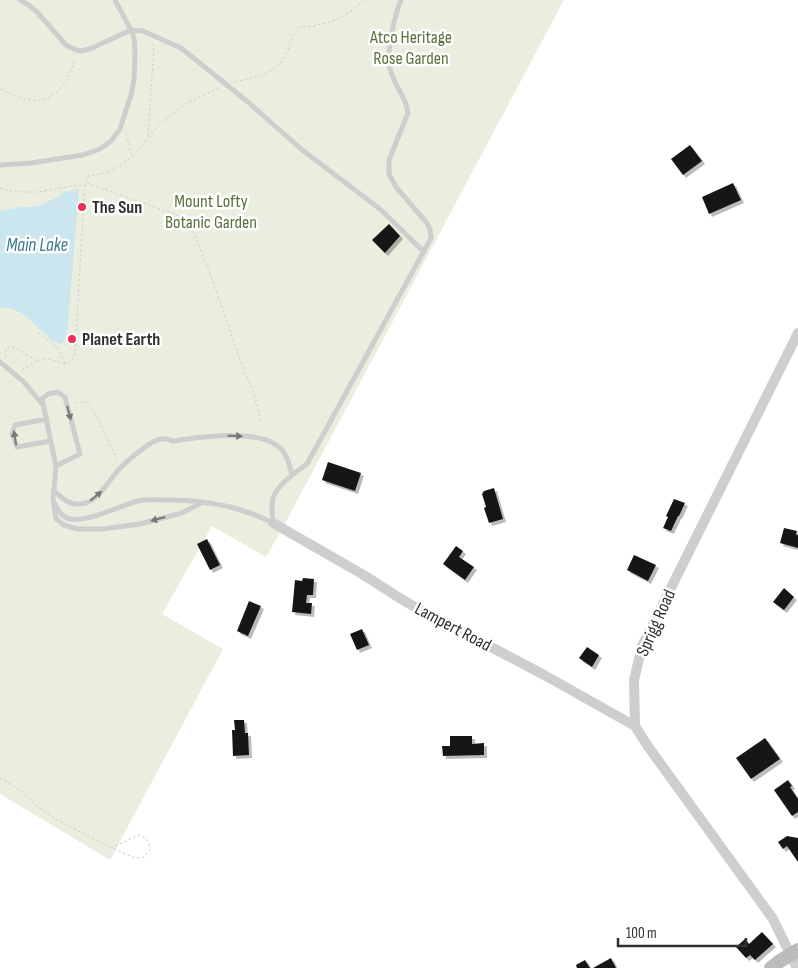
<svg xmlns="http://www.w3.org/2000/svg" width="798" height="968" font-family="'Sofia Sans Condensed',sans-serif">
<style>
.green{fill:#e9eedf}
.water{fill:#cbe6ee}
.building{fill:#181818;filter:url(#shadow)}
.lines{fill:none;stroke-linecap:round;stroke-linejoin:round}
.path{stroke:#cecece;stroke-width:1;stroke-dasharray:2.5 2.5;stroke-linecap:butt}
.lane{stroke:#cecece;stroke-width:5}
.street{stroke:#cecece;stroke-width:10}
.secondary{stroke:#bbb;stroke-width:14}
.oneway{fill:#787878}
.poi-dot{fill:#ec2f5b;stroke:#fff;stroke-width:2}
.labels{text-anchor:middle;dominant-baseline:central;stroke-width:5;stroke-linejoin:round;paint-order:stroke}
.park-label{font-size:18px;fill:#5c6f3c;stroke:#fff}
.poi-label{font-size:18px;font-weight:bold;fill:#313131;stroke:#fff;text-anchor:start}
.street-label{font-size:18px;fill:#313131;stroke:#fff}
.water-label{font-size:19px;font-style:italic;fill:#397c90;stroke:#fff}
</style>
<defs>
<filter id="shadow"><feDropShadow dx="3" dy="3" stdDeviation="0" flood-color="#0004"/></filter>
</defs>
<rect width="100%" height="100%" fill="#fff"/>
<path class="green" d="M0 0H564L282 529 266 557 212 526 162 614 223 649 110 860 0 794Z"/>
<path class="water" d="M79 189 67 335 64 341 61 344 54 342 22 313 9 308H0V211L21 207H36L56 198 64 192Z"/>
<path class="building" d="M690 145 702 161 683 175 671 159Z
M733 183 741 200 709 214 702 197Z
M389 224 400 236 385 253 372 240Z
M328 462 361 473 355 491 322 480Z
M494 488 503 519 489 523 484 508 486 507 482 494 484 491Z
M674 499 685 503 679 516H678L671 531 663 528 668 517 666 516Z
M784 528 797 531 796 535H798V548L780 543Z
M207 539 220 565 210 570 197 544Z
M456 546 463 551 459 557 474 567 465 580 443 564Z
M634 555 656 565 648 581 627 570Z
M303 578 314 579 313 595H307L306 603H312L311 614 292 612 295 580 302 581Z
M784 588 794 597 784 610 773 602Z
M249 601 261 606 248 636 237 631Z
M362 629 369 645 357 650 350 634Z
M587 647 599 655 592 667 579 658Z
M234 720H244L245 733H248L249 755 233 756 232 730H235Z
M450 736H472V744L484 743V755L443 756 442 746H450Z
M765 738 780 759 751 779 736 758Z
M788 780 792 786 790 787 798 799V812L792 816 774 790Z
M787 836 798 838V862L787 846 783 849 778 842Z
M762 932 773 944 755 960 750 955 746 958 736 947 745 939 749 944Z
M611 958 616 968H593Z
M585 960 590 968H577L576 965Z"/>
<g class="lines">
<path class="path" d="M235 82C256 76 278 75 287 52 291 43 292 34 299 27 322 27 349 17 364 0
M0 89C20 98 40 109 59 90 67 81 72 71 75 58
M126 133 132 156
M148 136 154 45
M87 183 188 219C207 262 222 307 237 352 246 376 258 399 261 425
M0 188 19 192H38L79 185 85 186
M38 332 58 348 65 363
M6 357 5 352 8 347C17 347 28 356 37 361 41 360 45 358 50 359 62 362 68 370 75 354L84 199 85 186 88 176 110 172 132 157 159 125 186 104 220 87
M22 370 37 361
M75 403 84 401C97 408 108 445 118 460
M0 778 22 791 38 807 57 820 104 844 135 858 144 857 150 849C149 841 147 838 139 835L111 848"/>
<path class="lane" d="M20 0 30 6 37 12 66 45 76 50 82 51 92 48 131 30 143 31 181 48 248 102 301 149 380 209 424 252
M0 165 31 163 83 155 100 149 111 141 120 129 131 95 134 80 135 52 134 38 131 30 115 0
M0 362 24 382 43 405
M47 419 15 425 12 434 17 447 51 441
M56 466 80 454 65 397 57 392 48 394 42 399 56 466 53 499 56 519 64 525 77 529H102L140 524 182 513 203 502
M54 491C61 497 68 504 77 504 96 505 105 486 115 474 123 464 149 441 161 439 166 438 169 440 173 441 200 437 253 429 276 445 287 452 289 463 292 475
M55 504C59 511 62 518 71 519 89 522 119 506 138 501 145 499 153 500 161 500 199 499 238 505 273 523
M273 523C272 515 271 506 273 498 277 485 296 472 307 464L431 238 430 229 426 222 396 187 389 174V160L408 113C407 99 397 89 393 77 390 71 389 64 389 58 389 42 395 14 401 0"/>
<path class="street" d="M273 523 362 574 406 602 546 676 635 726
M797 968 773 919 647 745 635 726 634 680 642 646 798 333"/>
<path class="secondary" d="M771 968 780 961 798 950"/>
</g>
<defs><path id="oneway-solid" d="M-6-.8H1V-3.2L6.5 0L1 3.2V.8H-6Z" transform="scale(1.25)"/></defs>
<g class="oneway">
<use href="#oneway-solid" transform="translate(69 413) rotate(75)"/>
<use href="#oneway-solid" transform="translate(235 436) rotate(1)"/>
<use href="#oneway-solid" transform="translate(15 438) rotate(-99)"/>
<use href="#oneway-solid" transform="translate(96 496) rotate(-40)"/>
<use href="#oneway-solid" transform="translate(158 519) rotate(165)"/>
</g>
<g class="poi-dot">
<circle cx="82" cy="207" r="5"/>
<circle cx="72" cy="339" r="5"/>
</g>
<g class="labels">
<g class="park-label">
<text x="411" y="37">Atco Heritage<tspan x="411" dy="21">Rose Garden</tspan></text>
<text x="211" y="201">Mount Lofty<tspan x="211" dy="21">Botanic Garden</tspan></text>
</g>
<g class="poi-label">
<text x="92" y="207">The Sun</text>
<text x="82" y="339">Planet Earth</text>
</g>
<g class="street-label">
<text transform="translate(656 623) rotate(-66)">Sprigg Road</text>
<text transform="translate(453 627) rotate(28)">Lampert Road</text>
</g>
<g class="water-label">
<text x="37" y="245">Main Lake</text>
</g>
</g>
<path d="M618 938v8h128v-8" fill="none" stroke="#313131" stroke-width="2.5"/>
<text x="626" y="938" font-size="15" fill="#313131" stroke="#ffffff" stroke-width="4" paint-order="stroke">100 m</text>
</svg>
